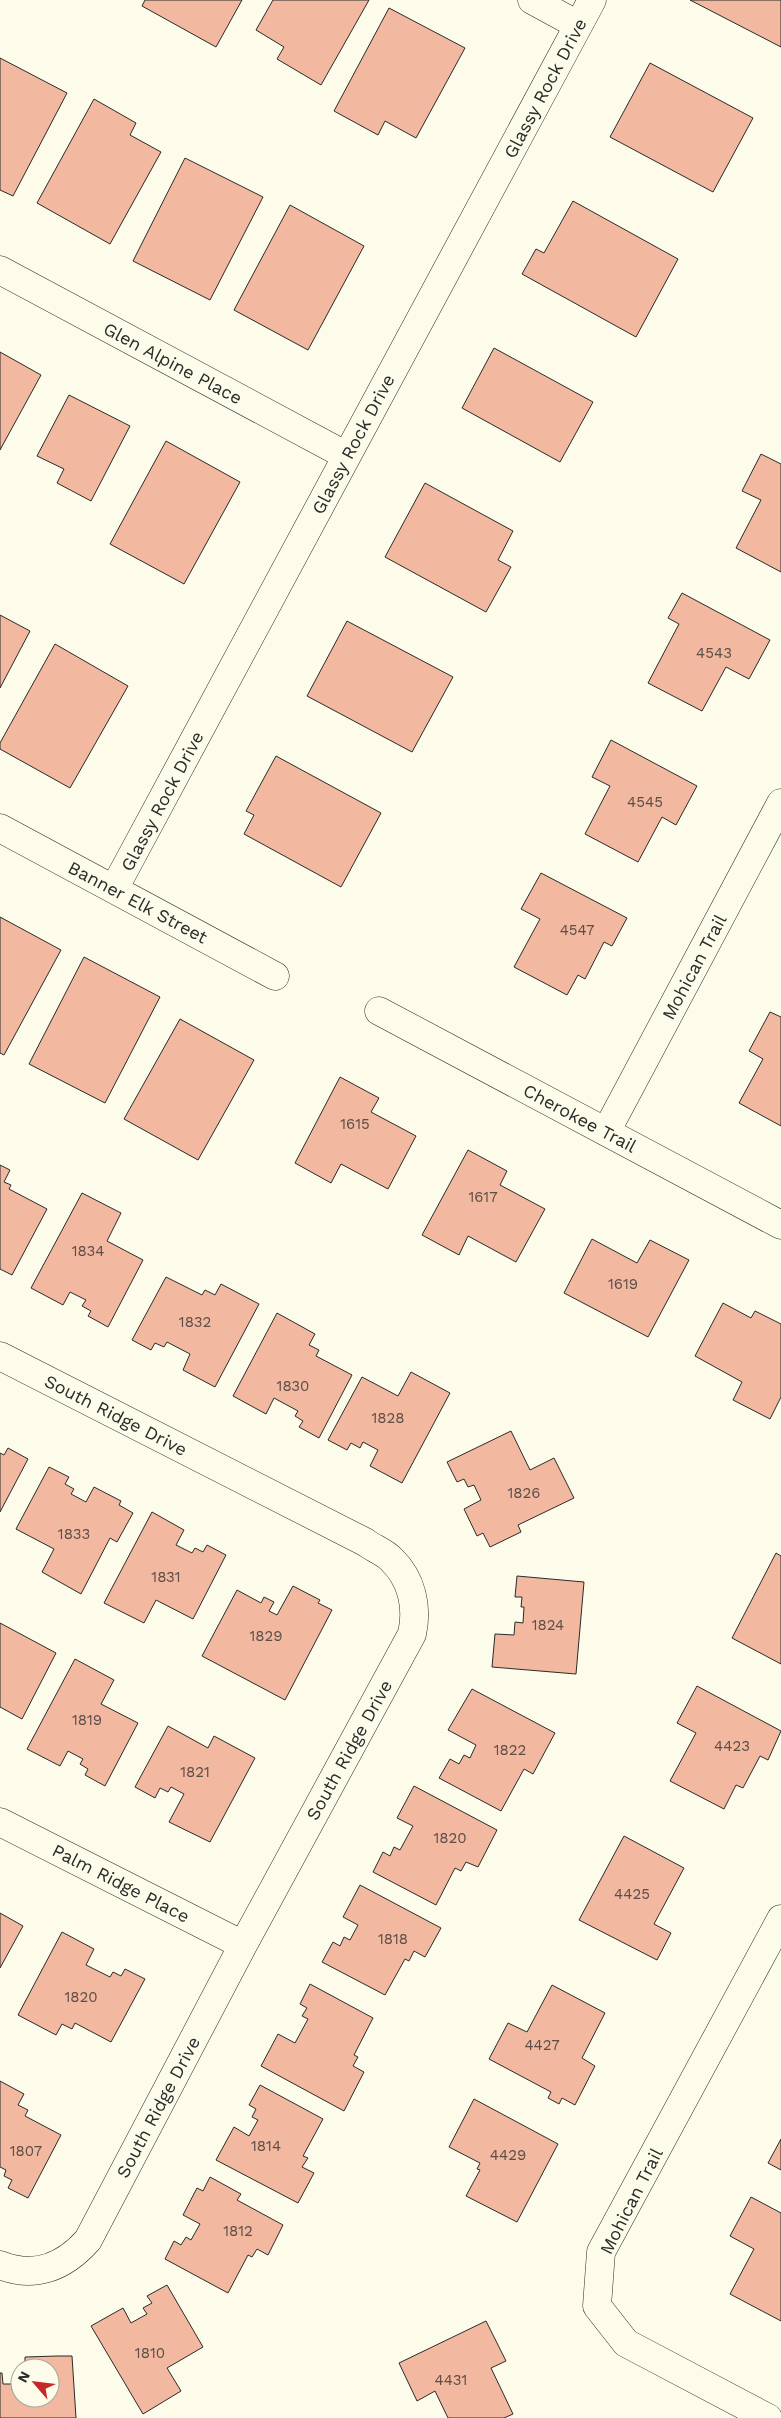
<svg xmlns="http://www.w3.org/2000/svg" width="781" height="2418" font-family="'Work Sans',sans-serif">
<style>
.building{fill:#f2b8a0;stroke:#2b2b2b}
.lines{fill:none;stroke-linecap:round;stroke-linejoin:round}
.minor-casing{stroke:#2b2b2b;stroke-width:29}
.minor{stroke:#fdfbea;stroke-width:28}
.labels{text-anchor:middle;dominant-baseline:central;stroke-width:4;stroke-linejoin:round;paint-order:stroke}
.number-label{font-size:15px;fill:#5d4e48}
.street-label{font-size:18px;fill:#2b2b2b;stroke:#fdfbea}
</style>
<rect width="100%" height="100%" fill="#fdfbea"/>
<path class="building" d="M145 0H242L216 47 142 6Z
M273 0H369L321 85 277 59 284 47 256 30Z
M690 0H781V47Z
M389 8 465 48 416 138 385 121 378 135 334 111Z
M0 58 67 93 13 196 0 190Z
M650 63 753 118 713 192 610 137Z
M94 99 136 123 130 135 161 152 110 244 37 203Z
M185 158 263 197 210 300 133 261Z
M573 201 678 259 636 337 522 274 536 249 544 253Z
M290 205 364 246 308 350 234 310Z
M494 348 593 402 560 462 462 408Z
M0 352 41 375 0 450Z
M69 395 130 426 91 501 57 483 64 469 37 456Z
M166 441 240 482 184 584 110 544Z
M761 454 781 464V572L736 548 761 500 742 491Z
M425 483 513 531 498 560 511 567 486 612 385 557Z
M682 593 770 640 749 679 726 667 702 711 648 683 679 624 668 618Z
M0 615 30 631 0 688Z
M347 621 453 677 412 752 307 696Z
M55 644 128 686 70 788 0 749V743Z
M611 740 697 786 676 825 662 817 638 862 585 834 610 786 592 777Z
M276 756 381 813 341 887 244 834 254 815 246 811Z
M541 873 627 918 612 946 604 942 585 979 578 975 567 995 514 967 540 919 521 909Z
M0 917 61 950 4 1055 0 1053Z
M84 957 160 997 105 1103 29 1064Z
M770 1012 781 1017V1126L739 1103 763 1059 749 1051Z
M180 1019 254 1060 198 1160 124 1119Z
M340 1077 379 1098 371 1112 416 1136 388 1189 341 1164 331 1183 295 1163Z
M468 1150 507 1171 500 1185 545 1209 516 1262 468 1236 459 1255 422 1235Z
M0 1165 10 1170 4 1182 11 1185 9 1189 47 1209 12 1275 0 1269Z
M82 1193 121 1213 107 1241 143 1260 108 1327 88 1316 91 1311 82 1306 86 1300 70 1292 63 1305 31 1288Z
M592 1239 637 1263 650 1240 689 1260 648 1337 564 1293Z
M166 1277 202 1295 205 1290 215 1295 221 1284 259 1304 215 1387 183 1370 190 1354 167 1342 164 1347 155 1343 151 1350 132 1340Z
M723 1303 751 1318 755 1311 781 1324V1397L770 1419 733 1400 742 1382 695 1356Z
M277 1313 315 1334 309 1345 319 1350 316 1356 352 1375 319 1438 299 1427 303 1421 295 1416 298 1411 274 1398 266 1414 233 1396Z
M411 1372 450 1393 402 1483 370 1466 378 1450 363 1442 360 1448 351 1443 347 1450 328 1440 362 1377 398 1396Z
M511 1431 530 1470 554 1458 574 1498 518 1525 521 1532 490 1547 483 1533 477 1536 464 1509 481 1500 474 1485 468 1487 464 1479 457 1482 447 1462Z
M8 1448 28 1459 0 1512V1453L4 1455Z
M49 1467 69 1477 65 1484 74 1489 71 1494 86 1502 94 1487 121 1501 119 1505 133 1513 117 1542 110 1538 81 1594 42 1572 54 1549 16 1529Z
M152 1512 184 1530 176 1545 192 1553 195 1548 203 1552 207 1545 226 1555 193 1619 156 1600 144 1623 104 1603Z
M776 1553 781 1556V1664L732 1638Z
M517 1576 584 1582 576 1674 492 1667 495 1634 514 1635 515 1622 523 1623 524 1607H521L522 1597H515Z
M293 1586 320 1600 318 1603 332 1610 285 1700 202 1656 237 1590 261 1603 264 1597 274 1602 269 1611 277 1615Z
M0 1623 56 1653 22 1719 0 1707Z
M75 1659 114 1680 101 1704 138 1723 105 1786 85 1775 88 1769 80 1764 83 1759 68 1751 60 1766 27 1749Z
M697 1686 781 1731 768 1760 760 1756 743 1788 736 1785 724 1809 670 1781 696 1733 677 1723Z
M472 1689 555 1733 533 1774 524 1769 501 1811 439 1778 450 1759 459 1764 464 1755 470 1758 476 1745 448 1730Z
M168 1726 208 1748 214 1736 255 1758 210 1842 169 1822 184 1794 171 1787 168 1792 160 1788 155 1798 135 1787Z
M414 1786 497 1830 478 1867 466 1862 461 1871 455 1868 436 1905 373 1872 383 1852 390 1856 394 1847 400 1850 413 1826 397 1818Z
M624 1836 684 1868 654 1924 671 1933 657 1960 579 1920Z
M360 1885 441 1928 425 1957 414 1951 409 1961 405 1959 385 1995 322 1962 333 1942 340 1946 344 1937 350 1940 358 1925 343 1917Z
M0 1913 23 1926 0 1968Z
M62 1932 94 1949 86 1965 110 1977 113 1972 121 1976 125 1969 145 1979 111 2042 75 2023 72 2029 62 2024 56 2035 18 2015Z
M310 1984 373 2018 354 2055 358 2057 353 2066 364 2072 344 2111 261 2066 278 2034 295 2043 308 2019 302 2016 307 2008 300 2004Z
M552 1985 605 2013 582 2058 595 2066 575 2105 562 2098 559 2104 548 2098 551 2092 489 2059 508 2023 527 2032Z
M0 2081 24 2094 18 2105 28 2110 25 2116 61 2135 28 2198 8 2188 12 2180 4 2176 6 2170 0 2167Z
M260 2085 323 2119 303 2156 308 2158 302 2167 314 2173 298 2203 216 2160 234 2127 249 2136 258 2120 252 2117 256 2109 249 2105Z
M474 2099 558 2144 517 2222 466 2196 480 2170 477 2169 480 2163 449 2147Z
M781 2139V2170L768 2163Z
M210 2177 241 2194 237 2200 283 2225 268 2255 257 2249 252 2257 248 2255 228 2293 165 2259 174 2241 181 2245 186 2237 191 2240 200 2224 183 2215 197 2188 203 2191Z
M751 2197 781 2213V2321L730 2294 754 2249 730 2236Z
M167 2285 203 2347 167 2368 181 2391 143 2414 91 2326 123 2308 131 2323 147 2314 143 2308 152 2303 147 2296Z
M486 2321 506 2361 491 2368 513 2414 504 2418H448L435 2391 417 2401 399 2363Z
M57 2356H72L76 2418H0V2373H2L3 2384H12V2390H20V2398H50V2368H25V2357Z"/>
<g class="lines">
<defs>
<path id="minor" d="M532 0 578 25
M0 270 347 456
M0 828 275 976
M114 889 592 0
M379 1011 781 1225
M606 1132 781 803
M0 1356 365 1542C373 1548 384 1552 391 1559 412 1579 418 1607 412 1634L243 1945 88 2240C64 2267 35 2279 0 2265
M0 1822 243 1945
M768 2418 626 2343 597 2306 601 2252 781 1919"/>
</defs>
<use href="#minor" class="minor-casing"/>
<use href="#minor" class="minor"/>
</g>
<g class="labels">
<g class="number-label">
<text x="714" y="653">4543</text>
<text x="645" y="802">4545</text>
<text x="577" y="930">4547</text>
<text x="355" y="1124">1615</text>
<text x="483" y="1197">1617</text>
<text x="88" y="1251">1834</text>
<text x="623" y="1284">1619</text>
<text x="195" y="1322">1832</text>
<text x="293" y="1386">1830</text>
<text x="388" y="1418">1828</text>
<text x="524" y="1493">1826</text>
<text x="74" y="1534">1833</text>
<text x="166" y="1577">1831</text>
<text x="548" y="1625">1824</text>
<text x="266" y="1636">1829</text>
<text x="87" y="1720">1819</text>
<text x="732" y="1746">4423</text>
<text x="510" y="1750">1822</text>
<text x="195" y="1772">1821</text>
<text x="450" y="1838">1820</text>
<text x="632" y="1894">4425</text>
<text x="393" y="1939">1818</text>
<text x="81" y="1997">1820</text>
<text x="542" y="2045">4427</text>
<text x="266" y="2146">1814</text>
<text x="26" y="2151">1807</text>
<text x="508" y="2155">4429</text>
<text x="238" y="2231">1812</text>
<text x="150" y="2353">1810</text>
<text x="451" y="2380">4431</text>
</g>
<g class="street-label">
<text transform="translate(545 88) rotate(-62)">Glassy Rock Drive</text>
<text transform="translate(173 363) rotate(28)">Glen Alpine Place</text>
<text transform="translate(353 444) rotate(-62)">Glassy Rock Drive</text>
<text transform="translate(162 801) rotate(-62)">Glassy Rock Drive</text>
<text transform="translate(138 902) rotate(28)">Banner Elk Street</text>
<text transform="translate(694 967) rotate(-62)">Mohican Trail</text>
<text transform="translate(580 1118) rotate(28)">Cherokee Trail</text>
<text transform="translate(116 1415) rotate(27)">South Ridge Drive</text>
<text transform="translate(349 1750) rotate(-61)">South Ridge Drive</text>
<text transform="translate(121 1883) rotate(27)">Palm Ridge Place</text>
<text transform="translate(158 2107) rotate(-62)">South Ridge Drive</text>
<text transform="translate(631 2201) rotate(-63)">Mohican Trail</text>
</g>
</g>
<g transform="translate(35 2383) rotate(298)"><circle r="24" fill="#fdfbea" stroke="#a9a89e"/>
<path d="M0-4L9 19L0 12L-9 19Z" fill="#c62828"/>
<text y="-8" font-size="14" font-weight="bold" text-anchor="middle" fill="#2b2b2b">N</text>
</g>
</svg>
